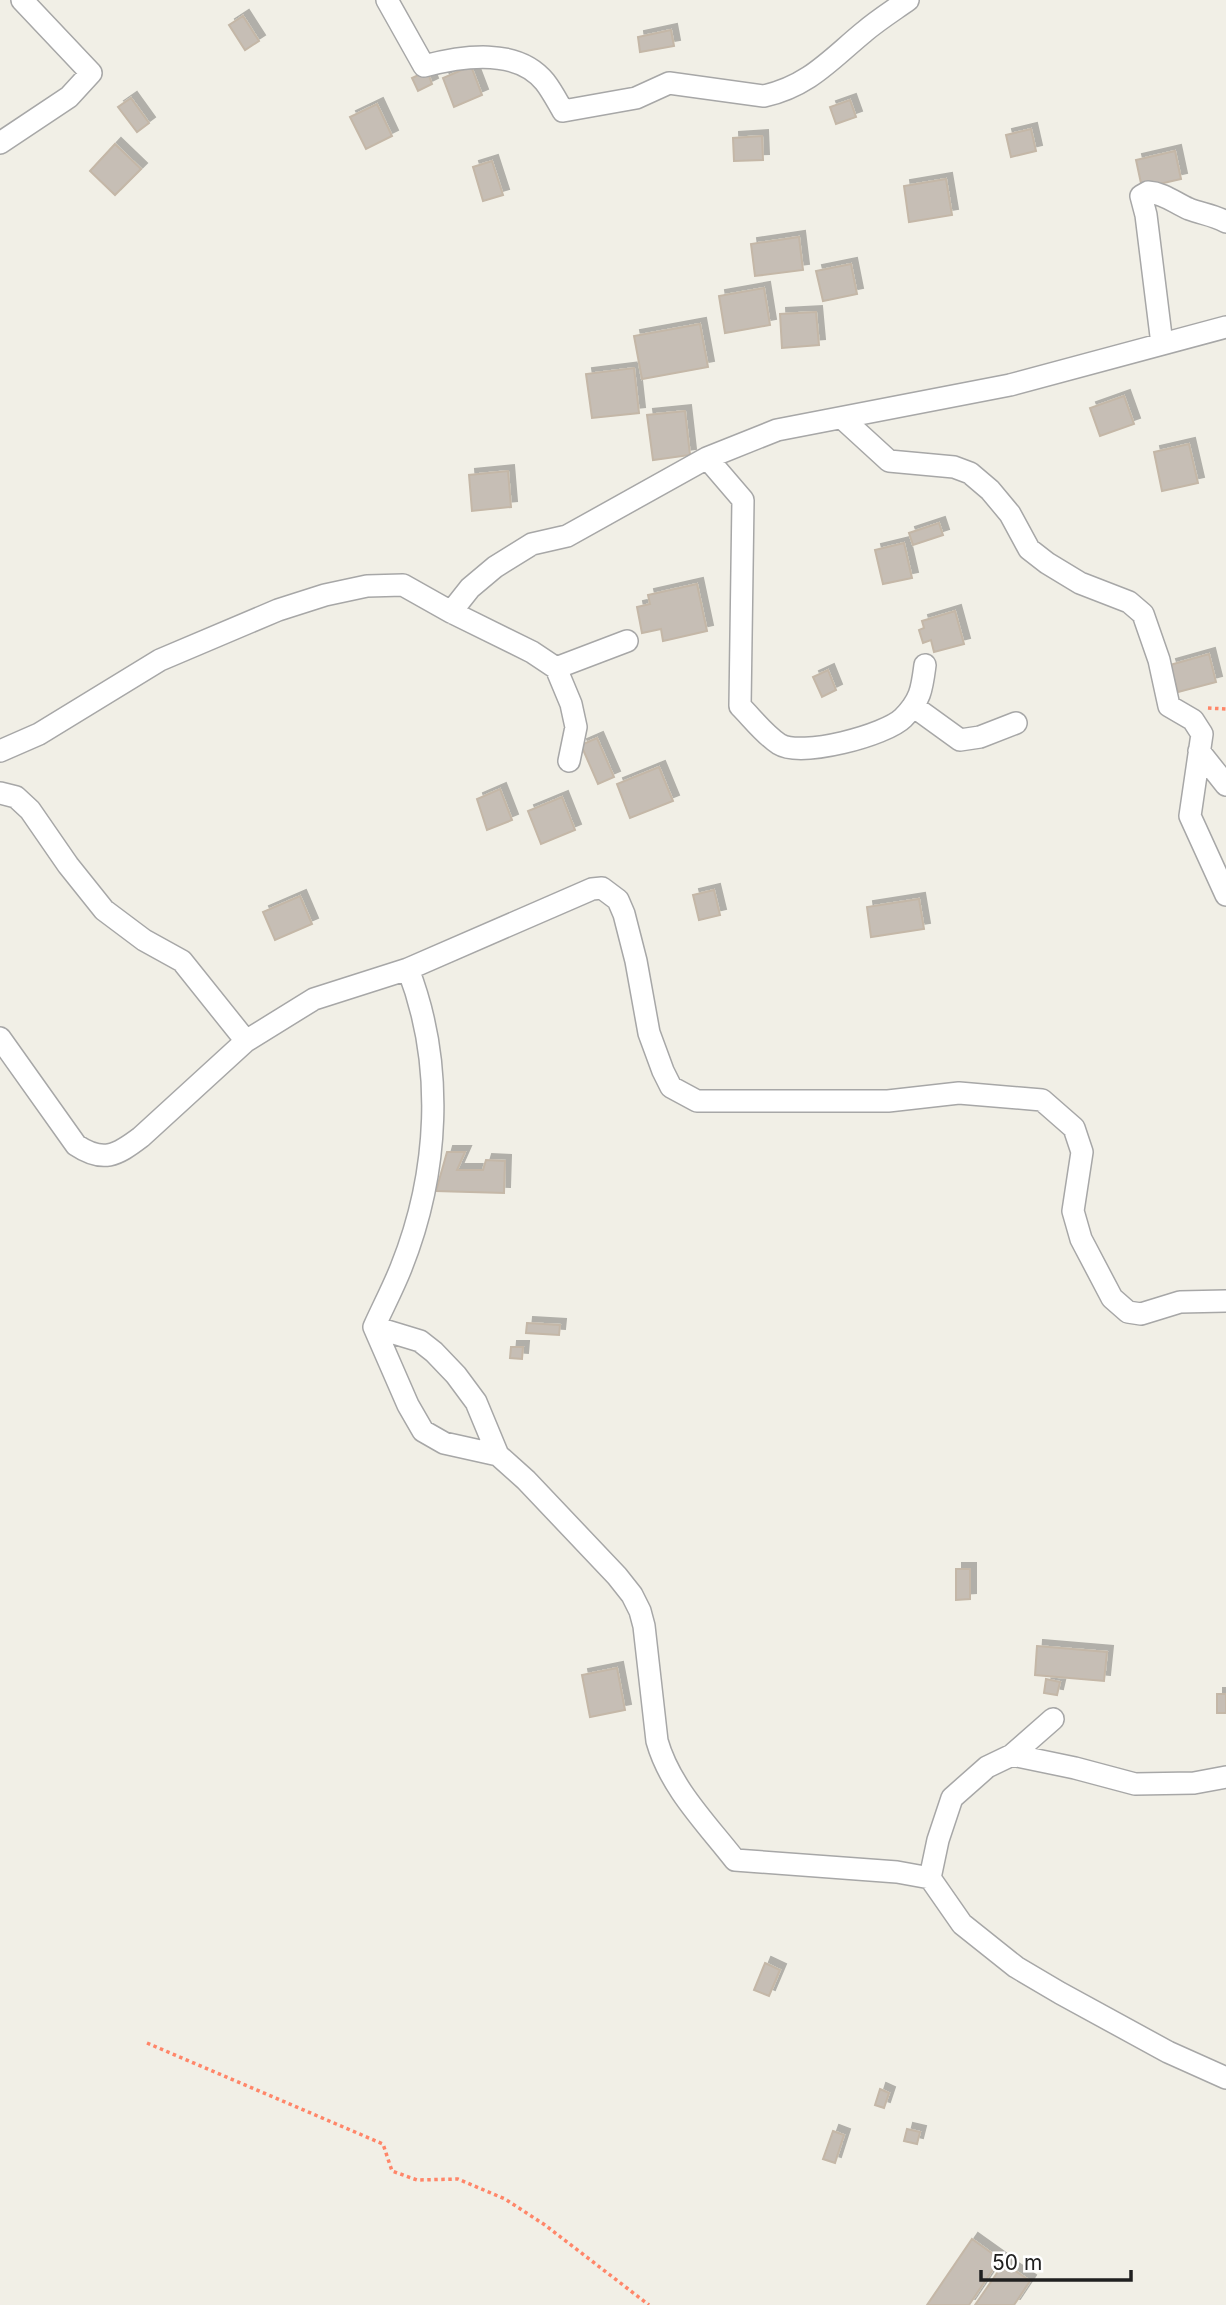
<svg xmlns="http://www.w3.org/2000/svg" width="1226" height="2305" font-family="Inter,sans-serif">
<style>
.building{fill:#c6beb5;stroke:#c4b7a7;stroke-width:2;filter:url(#shadow)}
.lines{fill:none;stroke-linecap:round;stroke-linejoin:round}
.minor-casing{stroke:#a7a7a7;stroke-width:24}
.path{stroke:#ff8669;stroke-width:3.5;stroke-dasharray:3.5 3.5;stroke-linecap:butt}
.minor{stroke:#fff;stroke-width:21}
</style>
<defs>
<filter id="shadow"><feDropShadow dx="6" dy="-6" stdDeviation="0" flood-color="#0004"/></filter>
</defs>
<rect width="100%" height="100%" fill="#f1efe6"/>
<path class="building" d="M243 16 259 41 245 50 229 25Z
M671 30 674 46 640 52 638 37Z
M471 66 482 95 454 107 443 78Z
M427 71 432 84 418 91 412 78Z
M131 98 149 123 137 132 118 107Z
M850 100 856 117 836 124 830 107Z
M377 104 392 136 366 149 350 117Z
M1031 129 1036 151 1011 157 1006 135Z
M762 136 763 160 734 161 733 138Z
M115 144 141 169 115 195 90 171Z
M1175 151 1181 179 1142 188 1136 160Z
M492 161 503 195 483 201 473 167Z
M946 179 952 215 909 222 904 186Z
M799 237 803 270 755 276 751 244Z
M851 264 857 294 823 301 816 271Z
M764 288 770 325 725 333 719 296Z
M816 312 819 345 782 348 780 314Z
M700 324 708 367 642 379 634 336Z
M634 368 639 413 592 418 586 374Z
M1124 396 1134 424 1100 436 1090 408Z
M685 411 690 455 653 460 647 415Z
M1189 444 1198 483 1162 491 1154 452Z
M508 471 511 507 472 511 469 475Z
M939 523 943 535 913 545 909 533Z
M904 543 912 578 883 584 875 550Z
M697 584 707 631 663 641 661 629 642 633 637 607 650 604 648 595Z
M955 611 964 644 934 652 931 640 923 643 919 630 924 628 922 621Z
M1209 654 1216 682 1178 692 1170 665Z
M828 670 836 690 822 697 813 677Z
M597 738 614 777 598 784 581 745Z
M659 767 673 801 630 818 617 784Z
M500 789 512 820 487 830 477 799Z
M562 797 575 830 541 844 528 811Z
M714 890 720 915 699 920 693 895Z
M300 896 312 924 275 940 263 912Z
M919 899 924 929 871 937 867 907Z
M447 1152H465L457 1170H483L486 1160 505 1161 504 1193 436 1191Z
M527 1323 560 1325 559 1335 526 1333Z
M511 1347H523L522 1359 510 1358Z
M956 1569H970V1599L956 1600Z
M1037 1646 1107 1652 1104 1681 1035 1675Z
M617 1668 625 1710 590 1717 582 1675Z
M1046 1679 1060 1682 1057 1695 1044 1693Z
M1217 1694H1226V1713H1217Z
M765 1963 780 1970 769 1996 754 1990Z
M880 2089 889 2093 884 2108 875 2105Z
M907 2129 920 2132 917 2144 904 2141Z
M833 2131 844 2135 835 2163 823 2159Z
M972 2239 1000 2259 969 2305H927Z
M1004 2263 1030 2281 1014 2305H975Z"/>
<g class="lines">
<defs>
<path id="minor" d="M387 0 424 66C462 56 517 47 545 82 552 91 557 101 563 111L636 98 669 83 764 96C809 86 831 59 864 32 878 20 894 10 908 0
M0 143 69 97 91 73 22 0
M1162 344 1146 215 1141 196 1148 192C1164 193 1175 203 1189 209 1202 214 1214 215 1226 222
M842 418 889 461 954 467 970 473 990 490 1010 514 1029 549 1047 563 1080 583 1129 602 1143 614 1159 660 1169 706 1193 720 1202 734 1190 816 1226 895
M707 458 743 500 740 706C752 718 765 735 779 744 801 758 886 735 903 718 921 700 922 688 925 665
M451 612 470 588 495 567 532 544 567 536 707 458 777 430 1010 385 1226 327
M556 668 571 704 576 727 569 761
M913 706 960 740 980 737 1016 723
M0 751 39 734 160 660 278 610 325 595 367 586 403 585 451 612 532 652 556 668 627 641
M1199 751 1226 785
M0 793 16 797 30 810 68 865 104 910 144 940 182 961 246 1041 314 999 408 969C445 1065 439 1173 401 1268 393 1288 383 1307 374 1327L408 1405 423 1431 444 1443 498 1455 526 1480 617 1576 632 1595 640 1611 644 1626 657 1741C670 1787 706 1823 735 1860L897 1872 930 1878 962 1924 1016 1967 1060 1993 1168 2052 1226 2078
M408 969 592 889 602 888 618 900 624 914 636 961 649 1033 663 1071 671 1087 697 1101H888L959 1093 1042 1100 1074 1128 1082 1152 1073 1211 1081 1239 1112 1298 1128 1312 1141 1314 1180 1302 1226 1301
M0 1038 76 1145C103 1163 116 1156 141 1137L246 1041
M374 1327 420 1341 434 1352 456 1375 476 1402 498 1455
M1012 1755 1075 1768 1135 1784 1194 1783 1226 1777
M930 1878 938 1840 952 1798 987 1767 1012 1755 1053 1719"/>
</defs>
<use href="#minor" class="minor-casing"/>
<path class="path" d="M1208 708 1226 709
M147 2043 383 2144 392 2171 417 2180 458 2179 505 2199 545 2225 649 2305"/>
<use href="#minor" class="minor"/>
</g>
<path d="M981 2270v10h150v-10" fill="none" stroke="#202020" stroke-width="3.5"/>
<text x="992" y="2270" font-size="21" fill="#202020" stroke="#ffffff" stroke-width="5" paint-order="stroke">50 m</text>
</svg>
